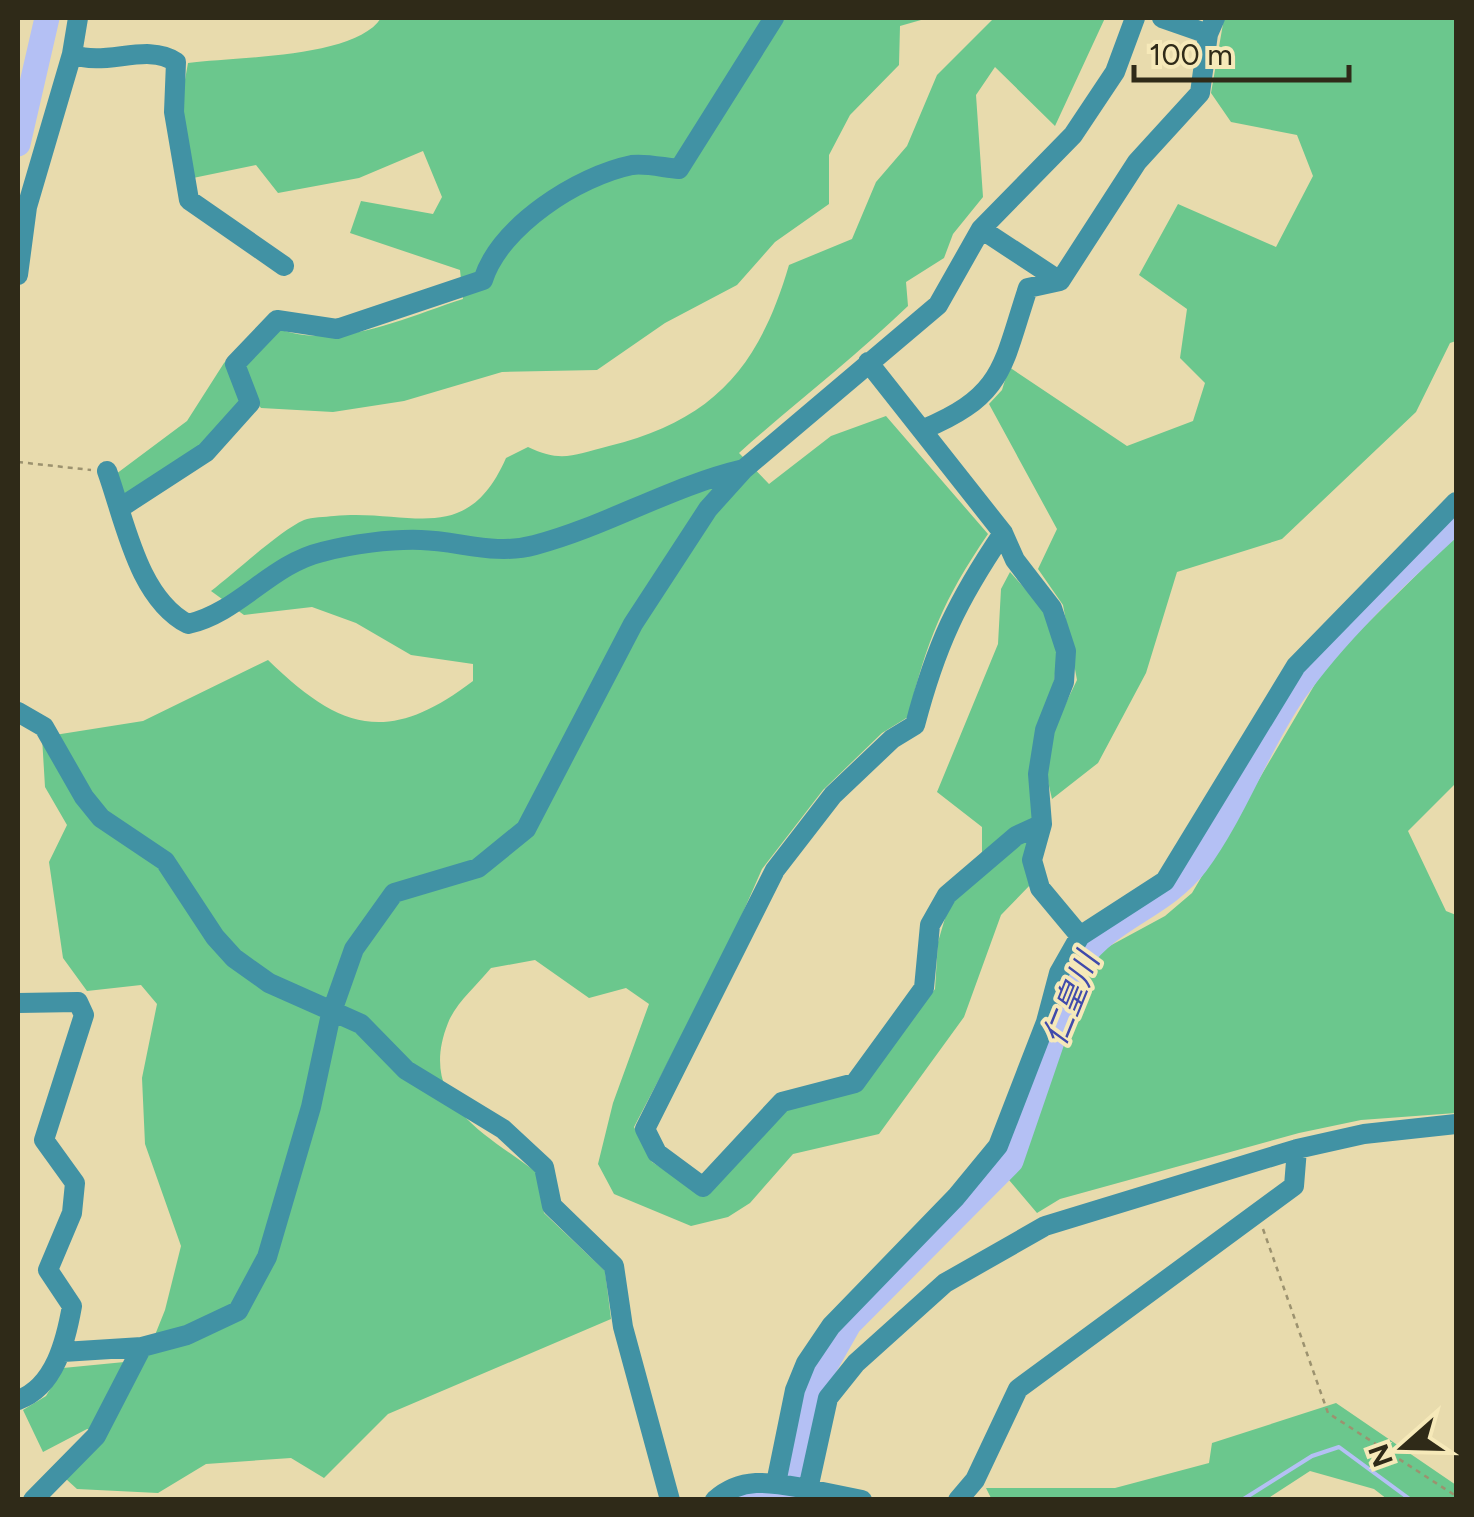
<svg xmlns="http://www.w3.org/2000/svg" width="1474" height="1517" font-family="Figtree,'Noto Sans JP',sans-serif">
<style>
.green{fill:#6bc78d}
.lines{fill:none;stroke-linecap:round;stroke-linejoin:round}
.stream{stroke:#b4c0f4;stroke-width:4}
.river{stroke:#b4c0f4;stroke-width:25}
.path{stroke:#9c926f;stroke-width:2.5;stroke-dasharray:5 5;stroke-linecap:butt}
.minor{stroke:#4192a4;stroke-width:20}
.labels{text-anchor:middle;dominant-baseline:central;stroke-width:8;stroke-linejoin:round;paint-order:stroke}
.water-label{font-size:32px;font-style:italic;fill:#404aab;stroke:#f6e9b9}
</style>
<rect width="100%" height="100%" fill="#e8dbad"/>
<path class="green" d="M381 18H928L900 26 899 65 850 115 829 155V204L775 242 737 285 665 323 597 370 502 372 404 401 333 412 261 408 251 395 201 447 119 499 116 474 187 421 224 363 262 322C328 356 397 320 463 299L460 270 350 233 361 201 433 214 442 197 423 151 359 178 278 193 256 165 193 178 179 113 188 63C235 57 356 58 381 18Z
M994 18H1105L1055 126 995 67 976 95 983 197 953 234 944 258 906 282 908 306C854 358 795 403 739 453L769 484 831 436 886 416 988 534C943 600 927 640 908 717L882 733 823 790 762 869 726 951 634 1127 652 1162 705 1196 787 1109 857 1092 935 989 938 942 948 908 982 852V827L937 792 998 644 1001 589 1010 572 1044 610 1058 653 1034 818 1032 883 1001 915 964 1017 879 1134 793 1154 750 1203 728 1217 691 1226 614 1194 598 1164 613 1103 649 1004 626 988 589 998 535 960 491 968C478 984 455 1004 448 1023 417 1101 483 1132 536 1172L544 1213 605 1271 611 1319 388 1414 324 1478 291 1458 206 1464 158 1493 77 1489 66 1479 106 1433 87 1429 43 1452 23 1410 46 1396 63 1368 145 1360 165 1310 181 1246 145 1144 142 1078 157 1004 141 985 87 991 63 958 49 862 67 825 45 787 42 737 143 721 268 660C340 730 388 746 473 681V664L411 655 356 623 312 607 244 615 211 591C235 573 279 531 304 520 312 517 325 517 334 516 409 508 466 549 506 458L528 447C561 463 574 455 609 446 714 420 759 367 789 265L852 239 876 182 907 146 937 75Z
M1224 18H1456V341L1450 343 1416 412 1282 539 1177 572 1146 673 1098 763 1052 799 1047 777 1052 732 1077 680 1063 605 1038 569 1057 529 989 404 1002 390 1009 367 1127 446 1193 421 1205 383 1180 358 1187 309 1139 275 1178 204 1276 247 1313 176 1297 135 1231 122 1211 93Z
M1456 536V783L1408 831 1446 911 1456 915V1113L1361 1120 1299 1133 1060 1199 1037 1213 1009 1180 1093 955 1165 916 1192 893 1328 662Z
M1336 1403 1456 1485V1499H1387L1374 1489 1310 1471 1267 1499 992 1500 986 1488H1115L1209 1463 1212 1443Z"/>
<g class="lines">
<path class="stream" d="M1242 1500 1312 1456 1339 1447 1411 1500"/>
<path class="river" d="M18 144 47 18
M794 1474 815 1384 849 1324 1011 1161 1080 960C1111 917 1164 906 1196 864 1235 811 1257 746 1294 692 1338 629 1400 573 1456 521
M730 1500 753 1493 792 1495"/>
<path class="path" d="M18 462 91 470
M1263 1229 1328 1413 1456 1496"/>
<path class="minor" d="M1162 18 1208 34 1215 18
M72 54C105 68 146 42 176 62L174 112 189 200 284 266
M981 229 1060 281
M18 275 27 207 72 54 78 18
M868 362 1003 533 1015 560 1052 608 1066 651 1064 682 1045 730 1038 774 1042 824 1032 860 1040 888 1080 936
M924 429C1005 395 1002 366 1028 288L1060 281 1137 162 1200 93 1208 34
M107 471C125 521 138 598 188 624 238 613 271 564 322 552 352 544 390 539 421 540 460 541 495 556 535 545 607 526 671 486 744 469
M120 508 206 452 250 403 235 364 277 320 337 329 483 280C500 226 578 176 632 165 646 163 665 168 679 169L774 18
M1003 533C957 601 936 645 915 725L892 739 833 795 775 870 645 1129 657 1153 703 1187 782 1102 855 1083 924 988 930 925 947 895 1016 836 1042 824
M18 712 44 727 84 797 101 818 165 861 215 937 234 958 269 983 361 1024 406 1070 503 1129 544 1167 552 1206 614 1266 623 1327 670 1500
M18 1003 78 1002 84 1015 44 1140 75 1183 72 1213 48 1270 72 1306C66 1340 55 1387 18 1400
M63 1352 142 1347 187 1335 238 1311 267 1257 311 1107 331 1014 354 949 394 893 478 868 526 829 633 624 708 509 744 469 938 305 981 229 1073 135 1115 72 1135 18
M776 1483 795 1390 806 1363 831 1326 956 1197 998 1146 1046 1022 1059 973 1080 936 1165 881 1296 666 1456 502
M808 1489 862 1500
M33 1500 96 1436 142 1347
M715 1500C743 1475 774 1483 808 1489L828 1398 856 1363 945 1283 1045 1226 1297 1149 1364 1134 1456 1124
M958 1500 975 1480 1018 1389 1294 1186 1297 1149"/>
</g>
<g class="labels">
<g class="water-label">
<text transform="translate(1071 999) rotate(-68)">仁皇川</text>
</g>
</g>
<rect width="1474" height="1517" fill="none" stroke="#2f2a18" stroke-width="40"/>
<g transform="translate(1404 1447) rotate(250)" stroke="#f6e9b9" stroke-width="8" paint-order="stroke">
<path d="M0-8L18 38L0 25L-18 38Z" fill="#2f2a18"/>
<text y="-15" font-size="28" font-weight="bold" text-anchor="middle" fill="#2f2a18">N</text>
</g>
<path d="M1134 65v15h215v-15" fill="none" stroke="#2f2a18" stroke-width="5"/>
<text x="1149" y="65" font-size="30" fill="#2f2a18" stroke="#f6e9b9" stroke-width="8" paint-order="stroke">100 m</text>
</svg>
